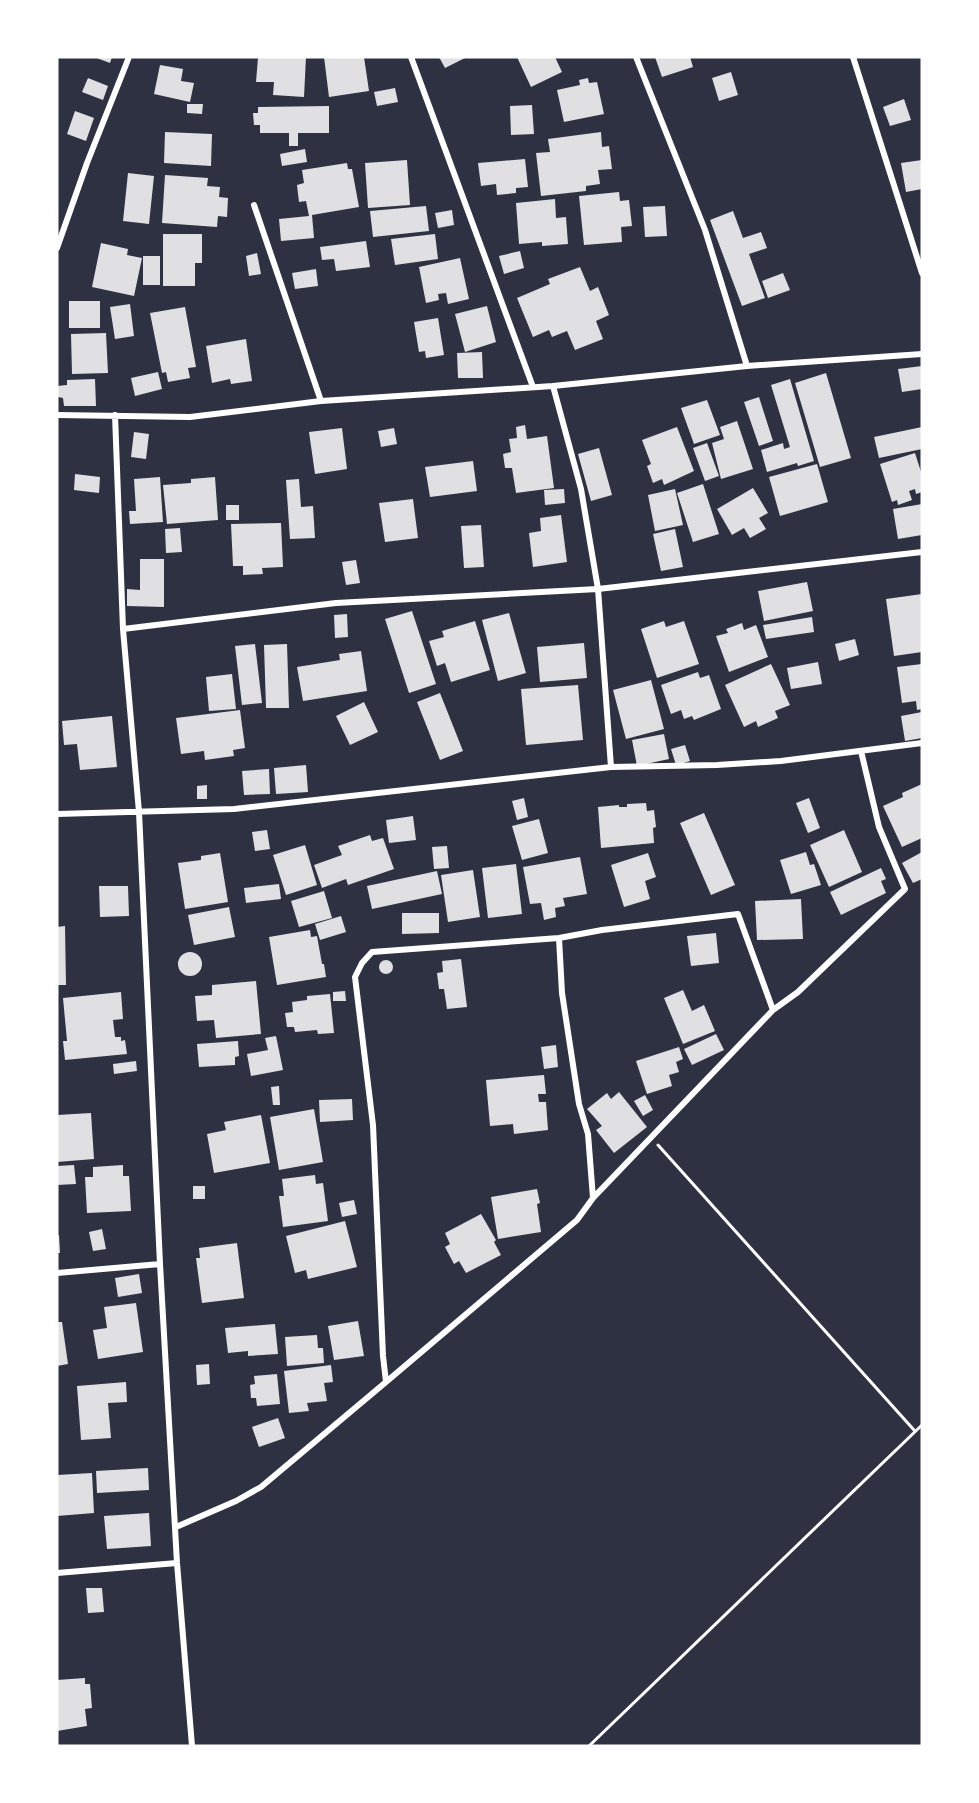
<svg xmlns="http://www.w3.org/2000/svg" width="979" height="1803" font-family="'IBM Plex Sans',sans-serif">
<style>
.building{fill:#e0e0e3}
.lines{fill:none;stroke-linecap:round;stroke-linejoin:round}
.path{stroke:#fff;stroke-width:3}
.minor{stroke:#fff;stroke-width:6}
</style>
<rect width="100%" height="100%" fill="#2d3142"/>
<path class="building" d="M94 57H112L110 63Z
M306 57 304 97 273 95 274 82H256L258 58Z
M324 57H364L369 91 329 97Z
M439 57H467L445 68Z
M517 57H555L562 72 531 87Z
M655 57H690L693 67 662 77Z
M160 65 183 69 181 81 194 83 190 102 154 94Z
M731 72 738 95 719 101 712 78Z
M88 78 108 86 103 100 82 92Z
M588 78 589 83 597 82 604 114 564 122 557 90 580 85 579 80Z
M395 88 398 102 377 106 374 92Z
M904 99 911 120 890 126 883 107Z
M187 104H203L202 114 187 113Z
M532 105 534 134 511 135 510 106Z
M329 106V133H298V146H289V133H260V125H254L253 113H258V107Z
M75 111 94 118 86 141 67 134Z
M165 132 212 134 211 166 164 163Z
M601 132 602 147 609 146 612 169 598 170 600 184 586 186V191L541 196 536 153 550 152 548 139Z
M305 149 307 162 282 166 280 154Z
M525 159 528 187 516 188V193L497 195 496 184 481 186 478 163Z
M407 160 410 205 368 208 365 163Z
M922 160V189L906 192 901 163Z
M347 163 348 169H352L359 207 312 215 314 238 281 241 279 219 309 216 306 201 299 202 297 185 304 183 302 170Z
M128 173 154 176 149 224 123 221Z
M165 175 208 178 207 186 220 187 219 197 228 198 227 217 218 216 217 227 162 223Z
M619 192 620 201 629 200 632 226 621 227 622 242 584 245 579 196Z
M555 199 556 218 566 217 568 244 542 246V242L519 244 516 203Z
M426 206 429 231 373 237 370 211Z
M665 206 667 236 645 237 643 207Z
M452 210 454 225 438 228 435 213Z
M733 211 743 238 761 232 767 248 749 254 765 298 742 306 710 220Z
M163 234H202V263H195V286H163Z
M435 234 438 259 395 265 391 239Z
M366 241 370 267 336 271 334 259 322 260 320 247Z
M101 243 128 249 127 255 142 258 134 296 92 287Z
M520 251 524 268 504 274 499 256Z
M257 253 261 274 249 276 246 256Z
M143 256H160V285H143Z
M460 258 469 299 448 304 446 293 438 294 439 300 426 303 419 267Z
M580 267 590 291 598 287 609 315 596 321 603 339 575 350 567 331 552 337 549 330 533 337 517 298 550 284 548 279Z
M316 269 318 286 295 289 292 273Z
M783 273 790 290 768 298 762 281Z
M69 301H100V328H69Z
M130 304 134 336 115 339 110 307Z
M487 306 496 342 465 352 455 314Z
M185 307 196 367 188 368 190 378 168 382 166 372 162 373 150 313Z
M438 318 444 355 426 358 425 351 419 352 414 322Z
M106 333 108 373 72 374 71 334Z
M246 339 252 381 231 384 230 379 212 383 206 346Z
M482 352 483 378H458L457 353Z
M922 366V389L902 392 898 369Z
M158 372 162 389 135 396 131 378Z
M826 373 851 458 820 467 795 383Z
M95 379 96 406H64L63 398 58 397 57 386 67 385V380Z
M790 379 814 461 798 466 797 463 767 472 761 450 783 443 784 449 790 447 771 385Z
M759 397 773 441 759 446 744 402Z
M707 400 720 435 694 444 681 408Z
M737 421 753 469 721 479 712 443 724 439 720 427Z
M525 425 527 439 547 436 554 488 516 493 512 468H505L503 454 511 452 509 439 517 438 516 427Z
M677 427 694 471 664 485 662 479 653 483 647 466 651 464 642 440Z
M922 427V449L879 458 874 437Z
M342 428 347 469 315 474 309 432Z
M394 428 397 444 381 447 378 431Z
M134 432 149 434 146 459 131 457Z
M707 443 719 476 705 481 693 448Z
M599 448 612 495 591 501 578 454Z
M915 453 922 475V492L916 494 915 489 909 491 912 500 898 505 897 500 892 502 880 464Z
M473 461 477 491 430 497 425 467Z
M817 464 828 502 780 516 769 477Z
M75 474 100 477 99 493 74 490Z
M160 477 163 522 130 524 129 511H136L134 479Z
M215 477 218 520 167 524 163 485 191 483V479Z
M299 479 301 507 313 506 315 538 290 539 286 480Z
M703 484 719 534 693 542 677 493Z
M753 488 768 513 759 518 766 529 750 538 744 528 732 535 717 509Z
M564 489 565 503 545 505 544 490Z
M675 489 683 525 655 531 648 495Z
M413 499 418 538 385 542 379 503Z
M922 504V535L898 539 893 509Z
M226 505H239V520H226Z
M561 515 567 562 533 567 529 533 541 531 540 518Z
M281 523 283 567 262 568 263 574 243 575V566H233L231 524Z
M481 525 484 567 464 568 461 526Z
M180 528 182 552 166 553 165 529Z
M675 529 683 567 661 571 653 534Z
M140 559H164V607L127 606V589L140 590Z
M356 560 360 583 346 585 342 562Z
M807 582 813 611 764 621 758 591Z
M922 594V652L894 656 886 599Z
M412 611 436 684 409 693 385 619Z
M509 613 526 673 498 681 482 620Z
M347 614 348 637 335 638 334 615Z
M812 617 814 632 766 639 763 625Z
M475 621 490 670 451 682 445 663 437 666 429 641 444 637 442 631Z
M664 621 666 627 684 621 699 664 657 678 641 629Z
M742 623 744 630 756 625 768 657 729 672 716 636 728 633 726 629Z
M855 639 859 655 839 661 835 644Z
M584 643 587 678 540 682 537 647Z
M255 644 262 703 242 705 235 646Z
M287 644 289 708H266L264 645Z
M361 651 367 691 303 701 297 667 340 660 339 654Z
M818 662 822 684 791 689 787 668Z
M771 664 790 705 775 711 778 718 758 727 756 721 744 727 725 685Z
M922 664V709L917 710 916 701 902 703 897 667Z
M698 672 700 678 709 675 721 709 694 720 692 716 684 719 681 710 671 714 661 685Z
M232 674 236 709 209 711 206 677Z
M651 680 664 729 626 739 613 690Z
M578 685 583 740 526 745 521 689Z
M440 693 463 751 440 760 417 702Z
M364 702 378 732 350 745 336 716Z
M240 710 245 748 233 750 234 756 205 760 204 751 181 754 176 718Z
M922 712V738L905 741 901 716Z
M112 716 117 767 80 770 77 744 64 745 62 721Z
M664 734 669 759 637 766 632 740Z
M685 745 690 761 676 765 671 749Z
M306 765 308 792 276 794 274 768Z
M269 769 270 794 244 795 242 771Z
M922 784V838L902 847 883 806 903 797 902 793Z
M207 785V799H197V786Z
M524 798 528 817 517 820 512 801Z
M809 798 820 828 808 833 796 803Z
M646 803 647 811 654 810 656 827 653 828 654 843 601 848 598 807 619 805V807H627V804Z
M704 813 735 885 711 895 680 823Z
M413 816 416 840 389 843 386 820Z
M539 819 548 853 522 860 512 826Z
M267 830 270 849 255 851 252 832Z
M844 830 862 872 829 887 810 845Z
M370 835 372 841 383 838 394 869 348 885 346 879 322 888 314 865 342 855 338 846Z
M305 845 317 885 286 895 273 855Z
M447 846 449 868 434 869 432 847Z
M806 852 810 865 814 864 821 885 791 894 780 860Z
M922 852V879L913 883 902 863Z
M220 853 228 902 185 909 178 863 201 860V856Z
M648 853 656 877 645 881 650 899 624 907 611 865Z
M580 857 587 894 563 898 565 906 555 908 556 917 544 920 541 903 530 904 523 867Z
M516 864 522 914 488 918 482 868Z
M881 868 886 879 881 881 886 893 841 915 830 892Z
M473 870 480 917 448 922 441 875Z
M437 871 442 894 372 909 367 886Z
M279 884 281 899 246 903 244 888Z
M99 886H128L129 916 100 917Z
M324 891 332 918 299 927 291 901Z
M801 899 803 939 757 940 755 901Z
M229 907 235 937 194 945 188 915Z
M402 913H439V933L402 934Z
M341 916 346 932 320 940 315 924Z
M65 926 66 985H57V927Z
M310 930 311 937 317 936 322 964H324L326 977 277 985 269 937Z
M716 933 719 963 691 966 687 936Z
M178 964a12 12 0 1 1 24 0a12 12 0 1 1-24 0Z
M461 959 467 1007 447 1009 444 989H439L437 973 443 972 442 961Z
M379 967a7 7 0 1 1 14 0a7 7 0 1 1-14 0Z
M256 981 261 1034 216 1038 214 1020 197 1021 195 996 212 995V985Z
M683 990 692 1011 704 1005 715 1031 683 1044 664 998Z
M345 991 346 1001H333V992Z
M121 992 123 1019 113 1020 115 1037H121V1041L125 1040 127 1054 65 1060 63 1041H67L63 998Z
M330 994 334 1033 318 1034 317 1030 295 1032 294 1027H287L285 1013 293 1012 292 1002 307 1000V996Z
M716 1034 724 1050 692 1065 684 1049Z
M276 1036 283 1070 251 1076 247 1054 268 1050 265 1038Z
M238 1041 239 1056 235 1057V1065L199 1067 197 1044Z
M556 1045 558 1067 544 1069 541 1047Z
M679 1047 683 1059 676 1062 679 1072 669 1075 672 1086 647 1094 636 1061Z
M136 1061 137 1071 114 1074 113 1064Z
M544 1075 546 1094H538L539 1102H546L548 1130 514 1134 513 1124 490 1126 486 1080Z
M279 1086 280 1105H273L271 1087Z
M619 1092 647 1127 614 1153 596 1130 602 1126 587 1109 607 1093 611 1099Z
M645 1095 653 1110 643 1116 634 1101Z
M352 1099 353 1120 320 1122 319 1100Z
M314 1109 323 1162 279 1170 270 1117Z
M91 1113 94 1159 57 1162V1115Z
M261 1115 270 1163 214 1173 207 1134 226 1130 224 1122Z
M74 1165 76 1184 57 1185V1166Z
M123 1165V1176H129L131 1211 87 1213 85 1177H93V1167Z
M315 1175 316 1184 323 1183 328 1221 283 1227 279 1196H284L282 1179Z
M193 1186H205V1199H193Z
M537 1189 540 1203 537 1204 541 1232 498 1239 491 1197Z
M354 1200 357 1214 342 1217 339 1203Z
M481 1214 496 1240 494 1242 501 1255 466 1273 459 1261 454 1264 445 1247 450 1244 445 1233Z
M345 1221 357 1267 308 1279 306 1270 295 1273 286 1236Z
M102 1229 106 1249 93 1251 89 1232Z
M57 1235H59L60 1253H57Z
M237 1243 244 1298 202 1303 196 1258H200L199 1248Z
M139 1274 142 1293 118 1297 115 1278Z
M136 1303 143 1352 98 1359 93 1330 107 1328 104 1307Z
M358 1321 364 1356 334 1360 328 1326Z
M57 1322H62L68 1364 57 1366Z
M275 1324 278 1354 248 1356V1351L228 1353 225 1328Z
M317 1335 318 1348H323L324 1363 287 1366 285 1337Z
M209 1364 210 1384 197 1385 196 1365Z
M331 1365 333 1382 324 1383 327 1401 307 1403 309 1411 289 1413 284 1371Z
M277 1374 280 1404 257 1406 256 1398H251L250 1385 255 1384 254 1376Z
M126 1382 127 1402 108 1403 111 1438 81 1440 77 1386Z
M278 1418 285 1438 259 1447 252 1427Z
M148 1468 149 1490 97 1493 96 1471Z
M92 1473 94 1513 57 1516V1475Z
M149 1513 151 1546 107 1549 104 1516Z
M86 1588H102L104 1612 88 1613Z
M85 1678V1684H90L92 1708 85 1709 87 1726 57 1731V1680Z"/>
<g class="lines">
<path class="path" d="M658 1145 914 1430
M589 1746 922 1425"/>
<path class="minor" d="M411 57 533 387
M636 57 705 230 747 366
M853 57 922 273
M254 205 321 401
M57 248 87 163 129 57
M553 386 581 489 598 589 611 767
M57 415 190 417 321 401 553 386 747 366 922 354
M115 415 123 629 139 812 160 1264 177 1563 192 1746
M123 629 336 603 598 589 922 552
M57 814 234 809 611 767 717 765 781 761 922 743
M593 1198 773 1010 798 992 905 889 879 827 861 751
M57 1273 160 1264
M386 1382 577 1220 593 1198 588 1134 579 1104 562 993 559 938
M176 1527 236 1501 261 1487 386 1382 383 1356 373 1125 355 977 362 963 372 952 559 938 602 930 738 914 773 1010
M57 1573 177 1563"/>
</g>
<rect width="979" height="1803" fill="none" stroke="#ffffff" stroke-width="117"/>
</svg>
